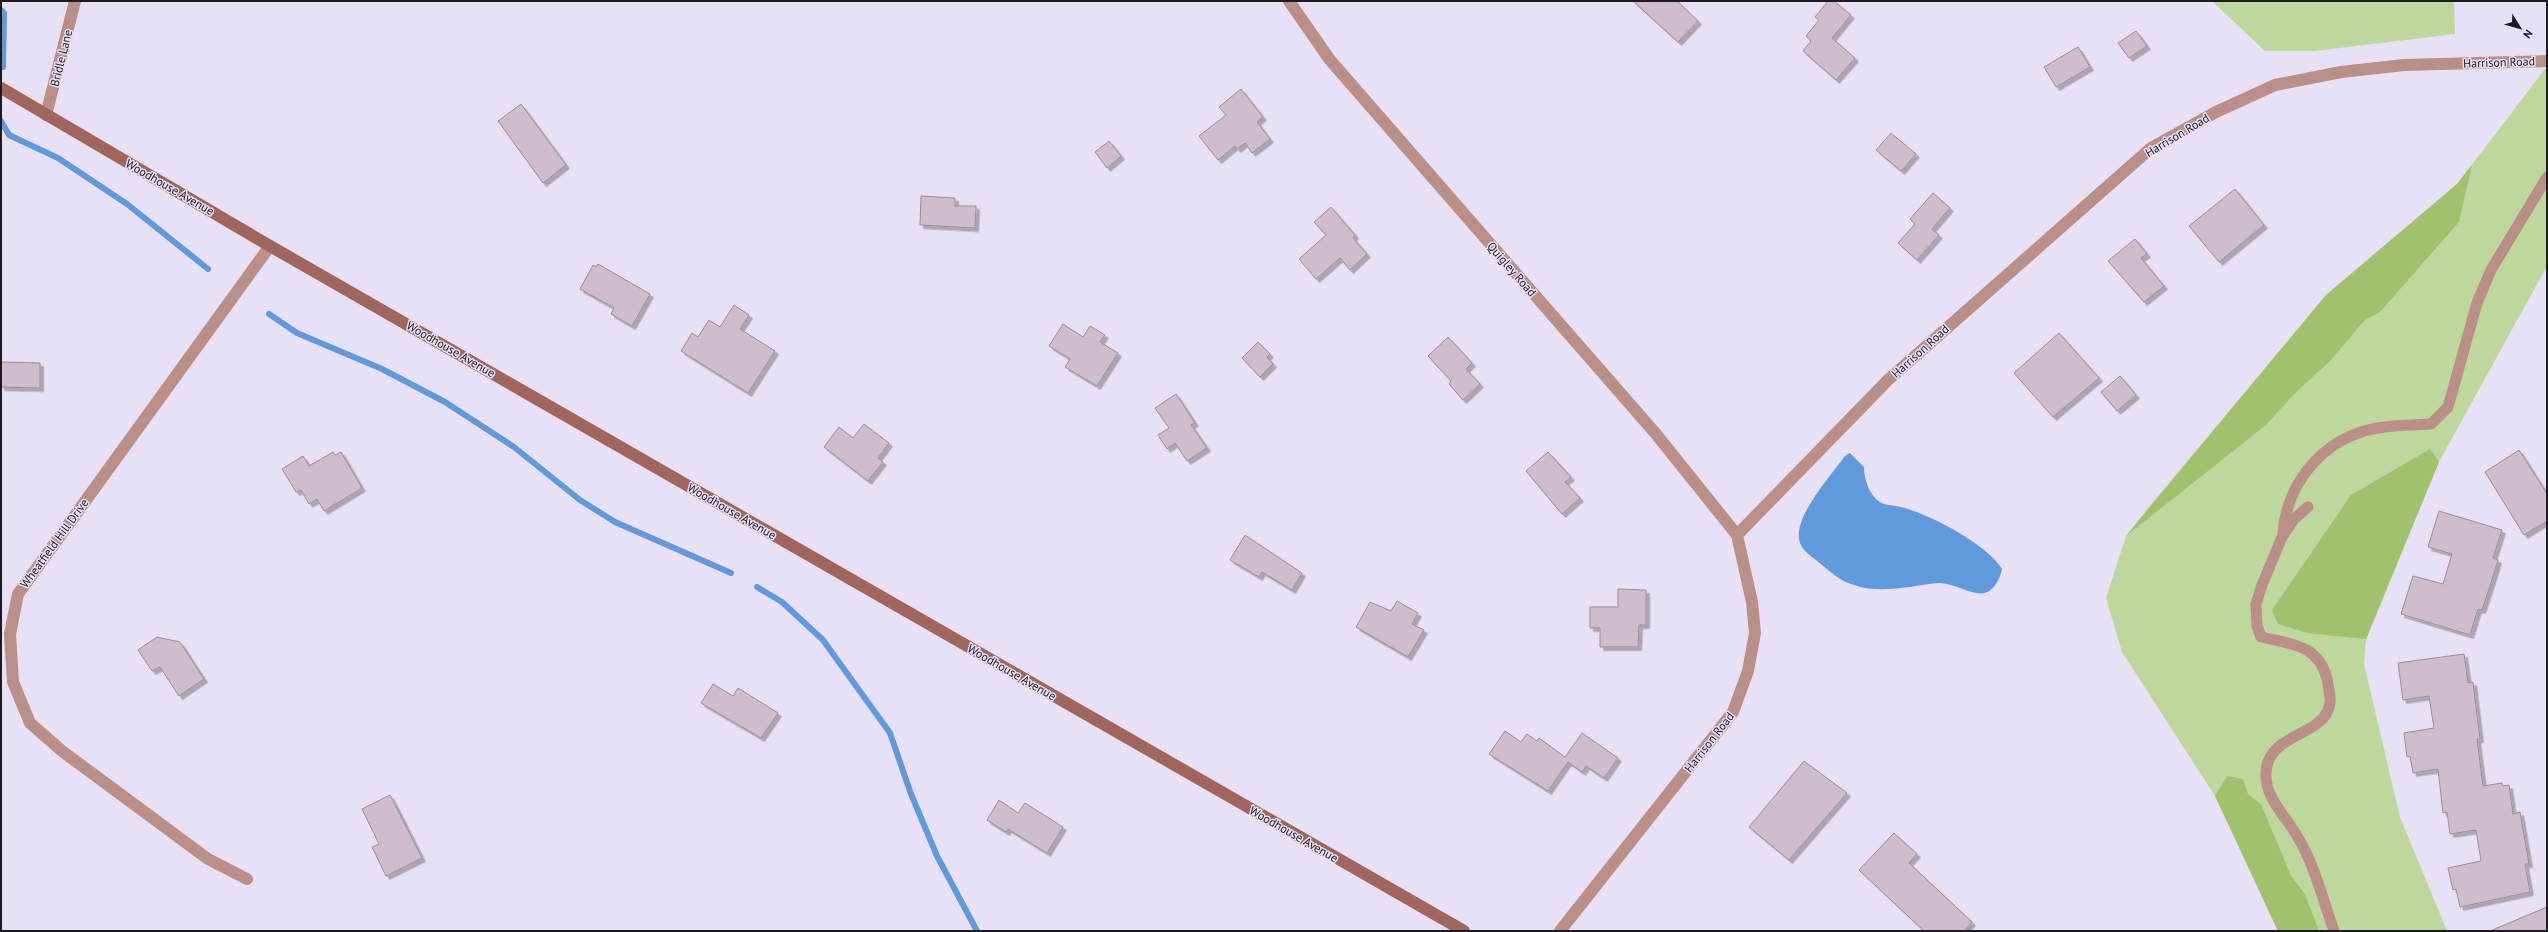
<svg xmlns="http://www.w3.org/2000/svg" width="2548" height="932" font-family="'PT Sans',sans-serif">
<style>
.green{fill:#bed79c}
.forest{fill:#a0c26f}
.water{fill:#619adc}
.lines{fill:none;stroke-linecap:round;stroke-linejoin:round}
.stream{stroke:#619adc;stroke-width:6}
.building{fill:#cfbdcc;stroke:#9d8b99;filter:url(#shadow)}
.lane{stroke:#b98f88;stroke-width:11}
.street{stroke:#b98f88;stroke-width:12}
.secondary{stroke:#a0655c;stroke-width:12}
.labels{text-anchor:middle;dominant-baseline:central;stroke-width:3;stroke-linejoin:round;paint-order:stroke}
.street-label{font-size:12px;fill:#1d1a21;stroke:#e8e0f4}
</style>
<defs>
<filter id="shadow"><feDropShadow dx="3.5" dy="3.5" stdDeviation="0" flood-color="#0004"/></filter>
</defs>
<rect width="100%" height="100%" fill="#e8e0f4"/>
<path class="green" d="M2212 1H2454L2455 34 2315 51H2265Z
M2545 69H2547V266L2439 462 2366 640 2364 664 2400 817 2447 931H2278L2215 796 2122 652 2106 598 2126 536 2152 503 2326 295 2457 184Z"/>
<path class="forest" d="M2472 165 2459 222 2380 312 2365 320 2329 362 2296 392 2266 425 2126 536 2326 295 2457 184Z
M2430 449 2439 462 2366 639 2307 633 2278 624 2272 610 2351 495Z
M2227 776 2243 779 2248 794 2261 804 2291 876 2305 894 2319 931H2278L2215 796Z"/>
<path class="water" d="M1850 453 1864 467C1864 479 1869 495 1880 502 1886 506 1894 505 1901 507 1929 514 1987 544 2002 569 2000 578 1995 590 1985 593 1972 596 1953 582 1938 583 1909 586 1879 595 1851 584 1838 580 1826 568 1816 560 1805 552 1797 545 1799 531 1802 508 1831 475 1845 456Z"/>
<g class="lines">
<path class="stream" d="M1 10 4 13 3 67
M1 121 9 135 58 158 127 204 208 269
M269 314 297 333 382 369 445 402 514 447 580 500 615 522 731 573
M757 587 782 602 823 640 890 733 911 794 937 856 977 931"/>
</g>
<path class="building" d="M1633 1H1677L1698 21 1678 42Z
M1828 1H1834L1851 15 1832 38 1855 58 1836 80 1803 51 1811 41 1806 36 1819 20 1815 17Z
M2136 31 2147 46 2129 58 2118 43Z
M2078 47 2090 67 2056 87 2044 67Z
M1241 89 1263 117 1257 122 1270 139 1252 153 1245 143 1237 149 1235 146 1218 160 1199 136 1226 115 1219 107Z
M521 104 566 165 543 183 498 121Z
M1891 133 1916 154 1901 171 1876 150Z
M1109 141 1121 156 1107 168 1095 152Z
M2235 189 2264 225 2219 262 2189 226Z
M1933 193 1950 208 1932 229 1939 235 1917 260 1898 243 1915 224 1910 219Z
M921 196 955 198V206H976L975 228 920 225Z
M1331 207 1355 235 1353 238 1367 254 1350 270 1340 258 1316 279 1299 259 1326 235 1314 222Z
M2135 239 2147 254 2141 258 2164 286 2144 302 2108 261Z
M598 264 650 294 632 326 611 314 614 308 580 289 593 265 596 267Z
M734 305 749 315 740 329 775 351 748 393 681 351 692 333 698 337 709 320 720 327Z
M1063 324 1083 337 1090 326 1105 335 1100 342 1118 353 1097 386 1065 367 1070 359 1049 346Z
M2059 333 2099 378 2053 417 2014 373Z
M1448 337 1472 363 1466 369 1480 384 1463 400 1449 384 1451 381 1428 356Z
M1258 342 1270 354 1267 357 1273 364 1260 377 1242 358Z
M1 362 40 363V388L1 387Z
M2120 376 2136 395 2117 411 2101 392Z
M1176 394 1195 423 1191 425 1207 448 1187 461 1175 443 1167 449 1158 435 1169 428 1155 408Z
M864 424 889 443 878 458 883 462 868 481 824 447 839 427 853 438Z
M2519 450 2547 494V521L2524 535 2485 472Z
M333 452 335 455 341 452 362 488 324 511 317 499 309 504 301 490 296 492 282 469 303 456 309 466Z
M1548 452 1571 477 1565 482 1580 498 1562 514 1526 471Z
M2439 511 2502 530 2493 558 2498 560 2491 583 2482 610 2478 609 2470 635 2401 614 2413 576 2443 584 2452 554 2428 547Z
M1245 535 1302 573 1292 590 1262 572 1259 577 1230 560Z
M1618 589 1646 590V625H1639L1638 647H1600V628H1590V607H1618Z
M1397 601 1418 613 1412 624 1424 630 1408 657 1356 627 1370 602 1391 611Z
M157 637 180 642 204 679 179 696 160 667 152 671 138 650Z
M2464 654 2468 683 2473 682 2480 739H2477L2483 786 2502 783 2503 786 2509 785 2513 814 2520 812 2529 864H2525L2530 892 2460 907 2456 889 2453 890 2448 868 2481 861 2476 830 2450 834 2447 812 2443 813 2438 769 2413 773 2410 756 2407 757 2404 733 2434 728 2429 696 2403 700 2398 663Z
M713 684 733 696 738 688 778 713 761 738 701 703Z
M1505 731 1521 742 1527 734 1537 741 1539 738 1565 757 1582 733 1618 758 1604 778 1586 766 1582 772 1568 762 1548 791 1489 754Z
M1804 761 1847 793 1789 860 1749 827Z
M390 795 422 858 386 876 372 847 379 844 362 809Z
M999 800 1018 813 1025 803 1063 827 1047 853 1008 829 1006 832 987 820Z
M1894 833 1917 854 1909 863 1972 922 1964 931H1924L1859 870Z
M2547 907V931H2490Z"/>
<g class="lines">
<path class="lane" d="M2308 507 2294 519 2282 537 2262 585 2256 604 2257 626 2261 637C2290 644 2319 644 2327 679 2328 687 2331 696 2330 703 2326 737 2267 732 2266 773 2265 794 2279 809 2290 825 2313 857 2321 894 2334 931
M2283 533C2288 477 2329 433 2385 427 2400 425 2416 425 2431 424L2448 407 2477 303 2491 270 2547 177"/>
<path class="street" d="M1289 1 1330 60 1656 434 1737 535 1752 602 1755 633 1748 671 1733 712 1560 931
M46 115 75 1
M1737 535 1888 380 2151 148 2216 112 2275 85 2341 72 2404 65 2547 61
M247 879 208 859 62 751 30 723 13 682 10 634 18 594 270 246"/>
<path class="secondary" d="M1 88 270 246 1464 931"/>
</g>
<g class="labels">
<g class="street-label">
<text transform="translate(61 58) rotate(-76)">Bridle Lane</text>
<text transform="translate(2499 62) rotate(-2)">Harrison Road</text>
<text transform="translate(2177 135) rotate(-31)">Harrison Road</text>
<text transform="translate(170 187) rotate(30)">Woodhouse Avenue</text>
<text transform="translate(1512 269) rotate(49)">Quigley Road</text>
<text transform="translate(451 349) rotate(30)">Woodhouse Avenue</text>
<text transform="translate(1920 351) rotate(-42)">Harrison Road</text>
<text transform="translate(732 511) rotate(30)">Woodhouse Avenue</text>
<text transform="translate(54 543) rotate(-54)">Wheatfield Hill Drive</text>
<text transform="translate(1012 672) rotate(30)">Woodhouse Avenue</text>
<text transform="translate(1709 742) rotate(-52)">Harrison Road</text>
<text transform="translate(1294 834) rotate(30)">Woodhouse Avenue</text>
</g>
</g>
<rect width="2548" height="932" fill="none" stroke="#1d1a21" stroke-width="4"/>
<g transform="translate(2520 28) rotate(127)" stroke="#e8e0f4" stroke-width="3" paint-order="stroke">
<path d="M0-3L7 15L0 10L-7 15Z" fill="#1d1a21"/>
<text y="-6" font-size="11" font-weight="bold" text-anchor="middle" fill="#1d1a21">N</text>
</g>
</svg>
